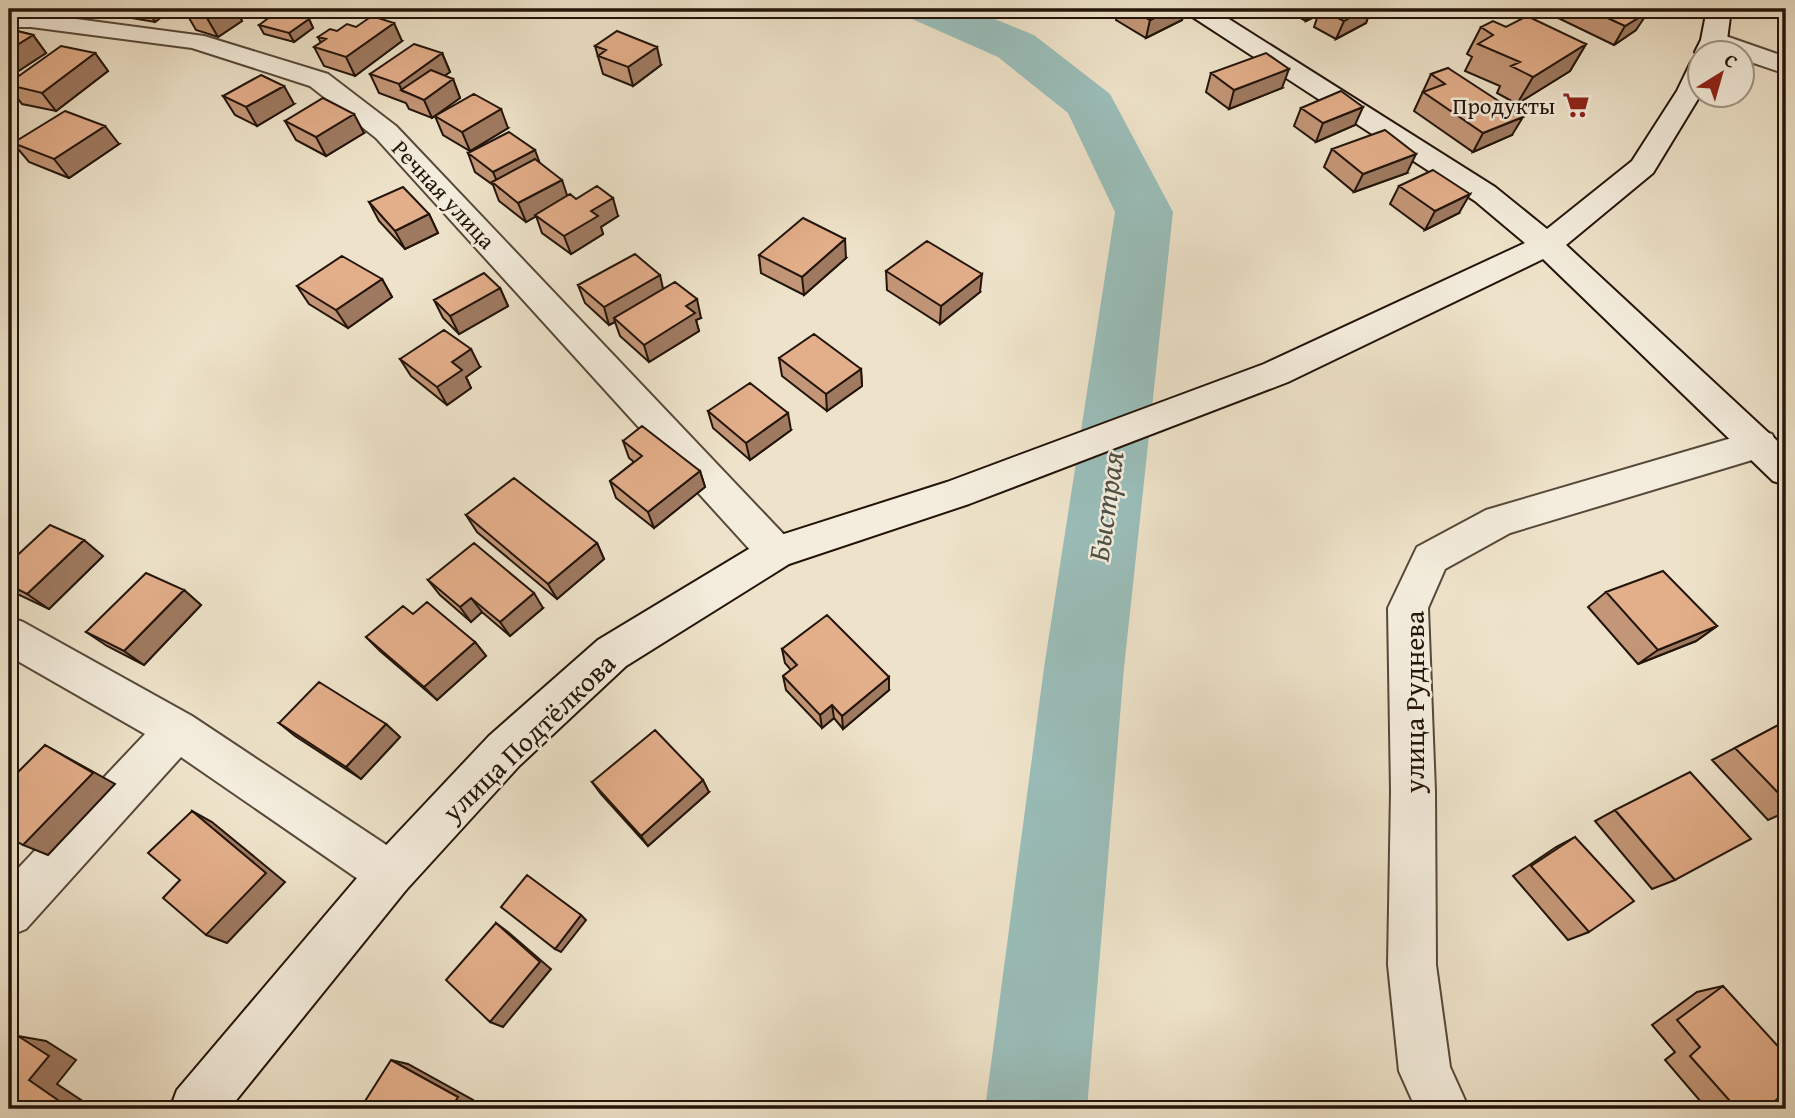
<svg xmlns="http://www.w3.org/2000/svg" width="1795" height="1118" font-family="'Gentium Book Plus',serif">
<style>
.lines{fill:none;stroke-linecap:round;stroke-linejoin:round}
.river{fill:#9abeba;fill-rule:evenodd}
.street-casing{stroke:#56483a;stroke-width:4}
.secondary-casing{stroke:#23140a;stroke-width:4}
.street{fill:#f4eddd;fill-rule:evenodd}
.secondary{fill:#f4eddd;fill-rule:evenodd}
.wall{fill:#c39677;stroke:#23140a;stroke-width:2}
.shaded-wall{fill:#9f7a61;stroke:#23140a;stroke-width:2}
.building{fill:#e3ae8a;stroke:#23140a;stroke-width:2}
.labels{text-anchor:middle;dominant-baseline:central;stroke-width:5;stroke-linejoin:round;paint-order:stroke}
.far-poi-label{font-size:23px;fill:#23140a;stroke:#f4eddd;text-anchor:end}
.far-street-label{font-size:23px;fill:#23140a;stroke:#f4eddd}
.street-label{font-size:28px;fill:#23140a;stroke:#f4eddd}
.water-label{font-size:30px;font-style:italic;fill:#4d5048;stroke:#f4eddd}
</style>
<rect width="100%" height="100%" fill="#eee3ca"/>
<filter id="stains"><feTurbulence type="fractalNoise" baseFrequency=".00286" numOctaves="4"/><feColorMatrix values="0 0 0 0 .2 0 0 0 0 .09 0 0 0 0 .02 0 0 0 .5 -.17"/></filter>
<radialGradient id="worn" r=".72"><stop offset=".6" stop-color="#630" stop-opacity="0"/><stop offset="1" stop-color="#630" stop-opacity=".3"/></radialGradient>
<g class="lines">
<path class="river" d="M905 9H970L1034 35 1110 94 1173 212 1124 668 1087 1109H985L1044 668 1115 212 1068 113 998 57 912 19Z"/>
<defs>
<path id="street" d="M9 13H31L204 36 328 74 396 126 790 541 795 552 790 563 776 568 762 563 376 138 310 86 192 48 31 27H9Z
M1714 32 1786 57V74L1742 59V52C1728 52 1710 53 1701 40L1705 35Z
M1759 430 1772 434 1777 444 1772 454 1510 533 1445 569 1428 608 1435 791 1436 965 1450 1067 1469 1109H1416L1399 1071 1388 965 1391 791 1388 608 1417 547 1486 510Z
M9 617 23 622 192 716 406 858 413 874 406 890 390 897 374 890 181 757 26 929 9 936V878L145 734 9 656Z"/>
<path id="secondary" d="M1185 9H1213L1495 187 1547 229 1632 161 1677 91 1691 62 1700 60 1701 94 1653 173 1566 245 1786 449V485L1773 481 1543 259 1288 382 969 504 789 564 626 666 519 766 406 890 229 1109H170L177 1090 374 858 489 736 598 640 762 541 947 482 1264 364 1525 243 1475 201 1188 14Z
M1707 9H1731L1727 40 1721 52H1700V58L1695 52 1701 40Z"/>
</defs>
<use href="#street" class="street-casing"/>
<use href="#secondary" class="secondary-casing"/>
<use href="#street" class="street"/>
<use href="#secondary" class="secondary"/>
</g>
<path class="wall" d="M83 9H114L107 14Z
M126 9H172L155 22 132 18Z
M189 9H236L242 21 218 37 196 30 185 11Z
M1118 9H1185L1182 20 1146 38 1116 20Z
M1284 9H1371L1366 23 1336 39 1314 27 1318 15 1306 21Z
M1558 9H1641L1636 30 1614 45 1554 16Z
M309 19 313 28 294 42 264 34 259 25Z
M1481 27H1506L1586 44 1570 71 1517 104 1497 93 1500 86 1465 71 1472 57 1467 54Z
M9 29 33 35 46 53 17 72 9 70Z
M337 31 402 41 355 76 324 66 314 47 321 43 318 37Z
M595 46 661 65 633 86 603 74Z
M95 53 108 71 56 111 22 104 9 87V83Z
M442 53 450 72 444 76 453 79 460 98 436 115 508 128 470 151 443 135 435 116 432 118 409 109 406 103 379 93 370 74Z
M1448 68 1512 135 1473 152 1414 111 1431 74Z
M1211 73 1282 88 1229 109 1206 92Z
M223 96 294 104 257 126 235 115Z
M1301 108 1355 125 1316 142 1294 126Z
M285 121 364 133 326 156 296 140Z
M13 143 119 144 69 178 29 162Z
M1332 149 1407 173 1354 192 1324 167Z
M468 153 568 196 618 216 601 227 603 234 571 254 542 233 536 216 526 222 499 201 493 185 475 172Z
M1399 186 1459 213 1425 230 1390 204Z
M369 202 429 214 438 233 405 249 379 221Z
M759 255 846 258 804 295 761 273Z
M886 271 980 292 940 324 887 290Z
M382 279 392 297 348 328 309 304 297 286Z
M578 285 663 289 701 318 696 320 699 331 649 362 620 336 615 322 609 325 585 303Z
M500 288 508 306 459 334 443 318 434 300Z
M779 358 861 369 862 386 827 411 782 376Z
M400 359 480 367 466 377 471 388 447 405 411 376Z
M708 411 791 430 750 460 713 428Z
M623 441 700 471 705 487 654 528 616 498 610 481 634 462 629 458Z
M466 515 597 543 604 559 557 599 477 532Z
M103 556 49 609 15 593 9 589V585Z
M428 580 543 608 510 636 482 612 471 622 440 595Z
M184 590 201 605 144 665 107 646 86 632Z
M1606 592 1717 626 1696 641 1638 664 1588 607Z
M413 614 475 642 486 656 437 700 380 651 366 637Z
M782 649 889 690 843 729 834 718 822 728 786 690 783 676 791 670 785 663Z
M1786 721V812L1768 820 1712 760Z
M279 723 386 724 400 737 361 779 295 736Z
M592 782 709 792 648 846 601 794Z
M1615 810 1675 880 1652 889 1595 821Z
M1575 837 1589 932 1568 940 1513 876 1556 847Z
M1723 986 1765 1109H1707L1665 1060 1675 1052 1652 1025 1697 992Z"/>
<path class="shaded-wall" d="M103 9H114L107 14Z
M147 9H172L155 22Z
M222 9H236L242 21 218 37 207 18Z
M1173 9H1185L1182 20 1146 38 1150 20Z
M1310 9H1320L1318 15 1306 21Z
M1365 9H1371L1366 23 1336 39 1344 21Z
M1648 12 1636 30 1614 45 1625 26Z
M309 19 313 28 294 42 289 33Z
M394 23 402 41 355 76 346 57Z
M33 35 46 53 17 72 9 61V50Z
M1586 44 1570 71 1517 104 1533 77Z
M657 47 661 65 633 86 628 67Z
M95 53 108 71 56 111 42 93Z
M442 53 450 72 416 96 402 91 399 84Z
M1289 69 1282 88 1229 109 1234 90Z
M453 79 460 98 432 118 424 100Z
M284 86 294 104 257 126 246 107Z
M1363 107 1355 125 1316 142 1323 123Z
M501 109 508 128 470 151 462 132Z
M354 114 364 133 326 156 316 137Z
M1523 117 1512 135 1473 152 1483 133Z
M105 126 119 144 69 178 54 159Z
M535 150 542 169 500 189 493 172Z
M1416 154 1407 173 1354 192 1363 174Z
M562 180 568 198 526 222 518 203Z
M1470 194 1459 213 1425 230 1435 211Z
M613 198 618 216 601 227 603 234 571 254 564 236 591 211Z
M429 214 438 233 405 249 395 231Z
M845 239 846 258 804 295 802 277Z
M982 274 980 292 940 324 941 306Z
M660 275 664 293 614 318 615 322 609 325 604 307Z
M382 279 392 297 348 328 336 310Z
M500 288 508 306 459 334 450 316Z
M697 299 701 318 696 320 699 331 649 362 644 345 686 306Z
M471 349 480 367 466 377 471 388 447 405 437 387 452 362Z
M861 369 862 386 827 411 826 394Z
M788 413 791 430 750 460 746 443Z
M700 471 705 487 654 528 648 512Z
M84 540 103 556 49 609 27 594Z
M597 543 604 559 557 599 548 584Z
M184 590 201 605 144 665 124 651Z
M534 593 543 608 510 636 500 622Z
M471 598 482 612 471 622 460 607Z
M1717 626 1696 641 1638 664 1658 650Z
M475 642 486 656 437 700 424 687Z
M889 677V690L843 729 842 716Z
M832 705 834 718 822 728 820 715Z
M386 724 400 737 361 779 346 767Z
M45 745 115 784 48 855 23 845Z
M703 780 709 792 648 846 641 836Z
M192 811 212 822 285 882 227 943 206 935Z
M581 915 586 920 561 952 555 949Z
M496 923 508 932 551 969 503 1027 490 1022Z
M18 1036 46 1041 76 1060 57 1084 93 1108 91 1109H62L29 1080Z
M391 1060 408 1064 473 1100 468 1109H451Z"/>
<path class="building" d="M189 9H222L207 18 185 11Z
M1131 9H1173L1150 20Z
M1320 9H1365L1344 21Z
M1588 9H1641L1648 12 1625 26Z
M278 11 309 19 289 33 259 25Z
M372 16 394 23 346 57 314 47 326 39 318 37 330 29 337 31 347 24 356 27Z
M1527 16 1586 44 1533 77 1511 66 1520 62 1478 44 1493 35 1481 27 1493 21 1506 27Z
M9 29 33 35 9 50Z
M617 31 657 47 628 67 598 56 606 50 595 46Z
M414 44 442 53 399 84 370 74Z
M61 46 95 53 42 93 9 85V83Z
M1266 53 1289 69 1234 90 1211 73Z
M1448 68 1523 117 1483 133 1423 92 1445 84 1431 74Z
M431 70 453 79 424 100 401 90Z
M261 75 284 86 246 107 223 96Z
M1341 91 1363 107 1323 123 1301 108Z
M474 94 501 109 462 132 435 116Z
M323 98 354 114 316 137 285 121Z
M65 111 105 126 54 159 13 143Z
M1385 130 1416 154 1363 174 1332 149Z
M509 132 535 150 493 172 468 153Z
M535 159 562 180 518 203 492 182Z
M1433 170 1470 194 1435 211 1399 186Z
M597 186 613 198 591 211 598 216 564 236 535 215 570 194 576 199Z
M403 187 429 214 395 231 369 202Z
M803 218 845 239 802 277 759 255Z
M927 241 982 274 941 306 886 271Z
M635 254 660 275 604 307 578 285Z
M342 256 382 279 336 310 297 286Z
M484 273 500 288 450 316 434 300Z
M675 282 697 299 686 306 695 313 644 345 614 318Z
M444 330 471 349 452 362 462 370 437 387 400 359Z
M814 334 861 369 826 394 779 358Z
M750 383 788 413 746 443 708 411Z
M642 426 700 471 648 512 610 481 642 456 623 441Z
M514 478 597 543 548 584 466 515Z
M50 525 84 540 27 594 9 585V563Z
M474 543 534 593 500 622 471 598 460 607 428 580Z
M1663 571 1717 626 1658 650 1606 592Z
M146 573 184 590 124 651 86 632Z
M427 602 475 642 424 687 366 637 403 606 413 614Z
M827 615 889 677 842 716 832 705 820 715 783 676 797 665 782 649Z
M319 682 386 724 346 767 279 723Z
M1786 721V801L1735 748Z
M655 730 703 780 641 836 592 782Z
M45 745 93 773 23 845 9 837V781Z
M1690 772 1751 839 1675 880 1615 810Z
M192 811 266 873 206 935 163 898 180 880 148 853Z
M1575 837 1634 901 1589 932 1531 866Z
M527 875 581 915 555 949 501 907Z
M496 923 540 962 490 1022 446 980Z
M1723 986 1786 1055V1092L1765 1109H1737L1690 1056 1700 1047 1677 1020Z
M18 1036 49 1056 29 1080 65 1105 62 1109H9V1046Z
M391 1060 458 1097 451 1109H360Z"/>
<defs>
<symbol id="supermarket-bare" viewBox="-9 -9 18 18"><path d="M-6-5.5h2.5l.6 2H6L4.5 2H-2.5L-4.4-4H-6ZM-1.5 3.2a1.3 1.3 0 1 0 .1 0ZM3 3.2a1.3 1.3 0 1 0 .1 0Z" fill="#8f2418" stroke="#f4eddd" stroke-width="2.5" paint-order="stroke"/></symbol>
</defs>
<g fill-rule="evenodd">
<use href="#supermarket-bare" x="1557" y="86" width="38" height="38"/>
</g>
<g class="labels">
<g class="far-poi-label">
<text x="1555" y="105">Продукты</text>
</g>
<g class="far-street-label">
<text transform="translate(444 194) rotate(47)">Речная улица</text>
</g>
<g class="street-label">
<text transform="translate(1413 702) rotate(-90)">улица Руднева</text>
<text transform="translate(528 737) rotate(-44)">улица Подтёлкова</text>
</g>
<g class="water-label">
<text transform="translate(1105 506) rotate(-82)">Быстрая</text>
</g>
</g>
<rect width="1795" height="1118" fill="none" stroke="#eee3ca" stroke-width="35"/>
<rect x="10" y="10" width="1774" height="1097" fill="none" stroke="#23140a" stroke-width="3.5"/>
<rect x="18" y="18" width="1760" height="1083" fill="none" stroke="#23140a" stroke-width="2"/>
<g transform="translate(1721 74) rotate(37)"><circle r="33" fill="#f4eddd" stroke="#a09689" stroke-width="2"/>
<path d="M0-5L12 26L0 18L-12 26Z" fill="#8f2418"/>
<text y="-10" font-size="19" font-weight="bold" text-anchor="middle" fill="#23140a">С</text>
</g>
<rect width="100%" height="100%" filter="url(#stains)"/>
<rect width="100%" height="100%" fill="url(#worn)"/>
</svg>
